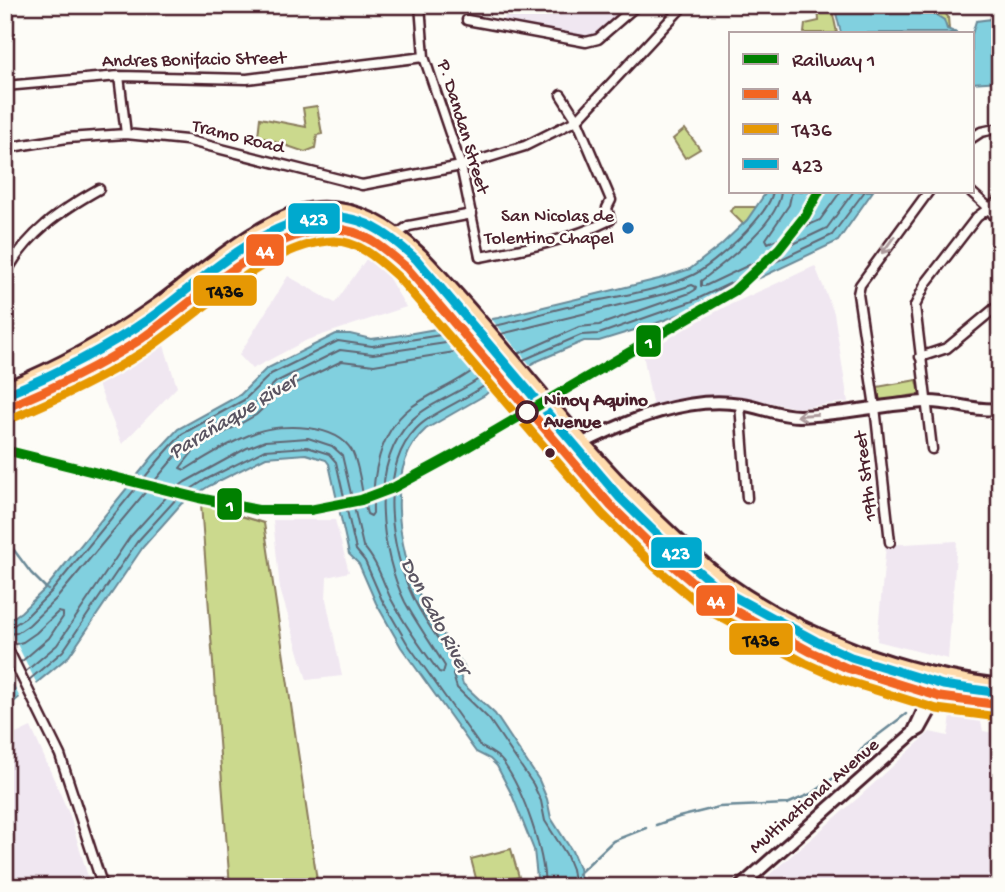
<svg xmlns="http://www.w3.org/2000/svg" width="1005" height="892" font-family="'Gochi Hand',sans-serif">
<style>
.built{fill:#f0e7f1}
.green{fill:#cbd98d;stroke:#8a7c5c;stroke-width:2}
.water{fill:#81d0df;stroke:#6b8997;stroke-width:2}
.pier{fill:#fdfcf7}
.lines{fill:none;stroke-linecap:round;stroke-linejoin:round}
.shore{stroke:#606673;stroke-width:2}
.stream{stroke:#6b8997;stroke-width:2.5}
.minor-casing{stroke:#4a1f2b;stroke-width:13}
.tertiary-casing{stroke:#4a1f2b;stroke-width:16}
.primary-casing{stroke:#4a1f2b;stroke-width:18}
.minor{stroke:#fdfcf7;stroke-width:8}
.tertiary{stroke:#fdfcf7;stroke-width:10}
.primary{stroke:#fedbac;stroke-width:12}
.bus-1-casing{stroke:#fdfcf7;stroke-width:14}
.bus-2-casing{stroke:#fdfcf7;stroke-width:14}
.bus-3-casing{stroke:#fdfcf7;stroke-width:14}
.bus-1{stroke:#f26522;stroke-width:9}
.bus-2{stroke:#e69804;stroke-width:9}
.bus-3{stroke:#00a9ce;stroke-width:9}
.rail-1-casing{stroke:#fdfcf7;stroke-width:16}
.rail-1{stroke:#008000;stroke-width:10}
.oneway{stroke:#ac999b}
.poi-dot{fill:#1f6fb2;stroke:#fdfcf7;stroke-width:2.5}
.stop-dot{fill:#fdfcf7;stroke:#4a1f2b;stroke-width:3.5}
.bus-dot{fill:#4a1f2b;stroke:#fdfcf7;stroke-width:2.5}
.labels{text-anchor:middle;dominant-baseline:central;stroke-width:5;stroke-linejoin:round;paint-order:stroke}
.street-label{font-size:19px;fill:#4a1f2b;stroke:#fdfcf7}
.poi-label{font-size:19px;fill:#4a1f2b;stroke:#fdfcf7;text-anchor:end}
.stop-label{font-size:19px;font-weight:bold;fill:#4a1f2b;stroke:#fdfcf7;text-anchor:start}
.water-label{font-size:21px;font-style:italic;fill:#5a5461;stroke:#fdfcf7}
.line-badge{stroke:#fdfcf7;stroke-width:2.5}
.badge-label{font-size:19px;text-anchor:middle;font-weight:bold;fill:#fff}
.pale-badge-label{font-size:19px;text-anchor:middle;font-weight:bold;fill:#111}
</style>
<rect width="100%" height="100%" fill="#fdfcf7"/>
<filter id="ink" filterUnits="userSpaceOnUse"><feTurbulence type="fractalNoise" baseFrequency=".0143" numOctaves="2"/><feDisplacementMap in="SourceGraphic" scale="14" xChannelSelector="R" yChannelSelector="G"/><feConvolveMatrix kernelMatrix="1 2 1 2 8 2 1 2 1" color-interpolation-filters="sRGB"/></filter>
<g filter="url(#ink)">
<path class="built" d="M513 5 529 14 535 5H632L597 38 572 39 501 23Z
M367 258 387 275 406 307 307 340 252 369 239 355 288 276 335 303Z
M815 266 834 313 848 402 797 408 734 395 685 398 653 408 641 343 674 334 725 307Z
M162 339 177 387 122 444 96 380Z
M273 520H335L349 572 327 577 326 599 342 676 307 680 280 589Z
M957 541 948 659 877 641 886 545Z
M952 709 979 713 983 731 1000 734V887H755L858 798 930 732 948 736Z
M31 727 70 816 91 887H5V739Z"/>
<path class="green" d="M808 5H831L837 33H804L805 24 819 21 818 6Z
M912 5 941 8 948 17 949 29Z
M317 106 322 134 317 135 315 148 305 152 258 136 260 118 306 127 303 108Z
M685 129 700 149 685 158 673 139Z
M735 207H758L746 227 730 211Z
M917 380 920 394 880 401 877 387Z
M201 504 264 523 318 887H230Z
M511 849 519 877 478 886 471 859Z"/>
<path class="water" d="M834 5H920L944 20 947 29 957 33H841Z
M1000 18V81L972 83V34L976 21Z
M767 191H873L838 241 696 308 654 324 599 341H584L535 362 495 386 485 395 426 429C384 466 398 549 419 594 431 619 450 643 465 668L460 675 463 684 495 714 539 780 547 799 551 818 572 851 579 868 582 887H538L534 850 512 795 497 766 490 759 476 752 401 647 376 603 359 564 349 554 329 464 326 460 306 454 266 457 209 486 181 504 143 547 69 656 5 709V619L12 618 21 612 46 588 153 456 178 429 240 395 266 369 336 334H350L371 339 396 336 498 318 659 279 690 269 721 245 747 220Z"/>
<path class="pier" d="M489 316 532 367 497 390 443 324Z
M5 620 38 686 21 700 5 668Z"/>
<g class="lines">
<path class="shore" d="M781 191C780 222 724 263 701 281V286H705L827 228 854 191
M792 191 789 205 766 239 768 243 820 220 841 191
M494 326C521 321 546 311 572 306 610 297 658 292 693 275 714 265 770 214 773 191
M501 334 664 294 692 285 696 287 695 290 690 293 599 325 579 327 518 354
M467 350 374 365 342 361 282 390 256 415 195 449 180 468 185 470C207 456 232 441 257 432 282 423 337 424 352 451 360 466 362 496 367 514L371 516 373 513C372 477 379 432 410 408 432 392 459 383 480 365
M523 360 581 335 599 334 693 301 832 235 865 191
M492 380C471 398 433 411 416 429 377 469 391 552 413 597 424 621 442 643 456 666L453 675 457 688 489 719 533 784 541 801 545 821 566 854 572 869 575 887
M5 626 14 625 25 618 51 592 158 461 182 434 244 400 271 374 338 341 372 346 453 333
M5 634 17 633 29 625 57 598 188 441 250 407 276 382 340 350 373 354 459 341
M12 645 23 642 36 633 58 612 63 613V617L49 638 21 662
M25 672 57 645 130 537 170 493 185 482 247 448 265 441 308 438 332 446 342 455 363 546C377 561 382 580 391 599 405 625 421 648 439 672L443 673 445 666C432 645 417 624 405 602 381 553 368 466 410 422 429 402 464 392 487 373
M29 680 63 651 137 542 177 498 205 480 265 450 307 447 329 454 336 462 356 550 365 561 382 600 407 643 480 746C489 751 497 754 503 762 524 792 544 850 545 887"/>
<path class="stream" d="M5 538 31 573 48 590
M656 825 679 817 719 807 787 804 813 793 847 768 865 745 906 714
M578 874 613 841 646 828"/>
<defs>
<path id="minor" d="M420 5 424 57 461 166 480 257C524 249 570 240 610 220L607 208 611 200 577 120 561 95
M467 20 586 42 598 39 637 5
M119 76 126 134
M5 86 119 76 247 79 424 57
M972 138 981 132 1000 128
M5 148 67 138 126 134 186 140 362 185 461 166 525 146 577 120 684 5
M970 191 988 207 1000 224
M397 234 409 226 472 214
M5 275C26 234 60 211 99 189
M920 357 947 348 1000 304
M740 404 747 498
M932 449 915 306 926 283 977 217 1000 200
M890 542 875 407 858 294 860 285 929 191
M5 643 60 755 103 887"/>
<path id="tertiary" d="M583 443C629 420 688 395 741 404 761 407 779 416 799 416 841 415 884 404 926 402 952 401 975 412 1000 409
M913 733 939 676
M740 887 913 733 920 729 948 678"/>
<path id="primary" d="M5 389C60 367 111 338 159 304 198 276 269 211 317 209 359 207 391 227 420 255 501 339 569 436 653 517 676 539 699 562 724 581 804 639 903 674 1000 686
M5 408C45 392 83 375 120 352 141 339 162 325 182 310 226 277 275 228 334 229 364 229 386 250 407 268L611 506 663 557 711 598 811 652 847 668 940 697 1000 705"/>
</defs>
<use href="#minor" class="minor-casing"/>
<use href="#tertiary" class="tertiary-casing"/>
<use href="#primary" class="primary-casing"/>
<use href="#minor" class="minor"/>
<use href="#tertiary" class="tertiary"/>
<use href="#primary" class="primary"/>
<defs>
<path id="bus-1" d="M5 408C52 389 96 368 138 341 195 303 262 230 334 229 363 229 386 250 407 268L611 506 663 557 711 598 811 652 847 668 940 697 1000 705"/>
<path id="bus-2" d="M10 419C56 400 101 379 143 352 197 317 270 241 334 241 360 241 380 261 398 277L602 514 654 566 704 608 805 663 843 680 937 709 998 717"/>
<path id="bus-3" d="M5 395C56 374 105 349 150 318 206 279 283 196 359 221 381 228 399 244 416 259L620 498 671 548 718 588 816 641 851 657 943 685 1000 693"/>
</defs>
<use href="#bus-1" class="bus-1-casing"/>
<use href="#bus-2" class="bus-2-casing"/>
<use href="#bus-3" class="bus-3-casing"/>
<use href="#bus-1" class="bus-1"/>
<use href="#bus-2" class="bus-2"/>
<use href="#bus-3" class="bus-3"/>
<defs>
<path id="rail-1" d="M5 450 199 498 258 510H310L361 500 393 488 454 455 734 291 779 249 805 216 819 191"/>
</defs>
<use href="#rail-1" class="rail-1-casing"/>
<use href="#rail-1" class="rail-1"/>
</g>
<defs><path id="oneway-shaft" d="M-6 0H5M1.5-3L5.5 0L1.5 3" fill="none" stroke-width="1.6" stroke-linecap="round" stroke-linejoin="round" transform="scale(1.75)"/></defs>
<g class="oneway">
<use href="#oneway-shaft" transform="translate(888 245) rotate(126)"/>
<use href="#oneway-shaft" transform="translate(807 415) rotate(176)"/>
</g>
</g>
<circle class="poi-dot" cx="628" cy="228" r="7"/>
<circle class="stop-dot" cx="527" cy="412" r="10"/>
<circle class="bus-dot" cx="550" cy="453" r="6"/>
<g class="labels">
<g class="street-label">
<text transform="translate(194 61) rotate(-1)">Andres Bonifacio Street</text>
<text transform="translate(462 127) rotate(73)">P. Dandan Street</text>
<text transform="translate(238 138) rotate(14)">Tramo Road</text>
<text transform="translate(867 476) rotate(-97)">19th Street</text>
<text transform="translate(815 797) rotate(-41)">Multinational Avenue</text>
</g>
<g class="poi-label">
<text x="614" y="217">San Nicolas de<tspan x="614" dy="22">Tolentino Chapel</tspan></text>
</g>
<g class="stop-label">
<text x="544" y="401">Ninoy Aquino<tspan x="544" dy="22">Avenue</tspan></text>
</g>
<g class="water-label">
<text transform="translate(234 418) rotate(-31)">Parañaque River</text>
<text transform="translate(434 617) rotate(62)">Don Galo River</text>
</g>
</g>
<g class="line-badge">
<rect x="287" y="202" width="54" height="33" rx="7" fill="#00a9ce"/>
<rect x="245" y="233" width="40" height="34" rx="7" fill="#f26522"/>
<rect x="192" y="274" width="66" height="33" rx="7" fill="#e69804"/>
<rect x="635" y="324" width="27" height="34" rx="7" fill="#008000"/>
<rect x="216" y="487" width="27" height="34" rx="7" fill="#008000"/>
<rect x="650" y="536" width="53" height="33" rx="7" fill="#00a9ce"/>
<rect x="695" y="584" width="41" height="33" rx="7" fill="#f26522"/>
<rect x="728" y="622" width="66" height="34" rx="7" fill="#e69804"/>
</g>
<g class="badge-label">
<text x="314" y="225">423</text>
<text x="265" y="257">44</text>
<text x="649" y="348">1</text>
<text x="230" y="511">1</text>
<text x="676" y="559">423</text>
<text x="716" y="607">44</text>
</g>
<g class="pale-badge-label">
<text x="225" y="297">T436</text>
<text x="761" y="646">T436</text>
</g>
<rect width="1005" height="892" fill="none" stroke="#fdfcf7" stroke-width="28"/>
<rect x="14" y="14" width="977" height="864" fill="none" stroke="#4a1f2b" stroke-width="2.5" filter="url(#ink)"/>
<rect x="729" y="32" width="245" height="161" fill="#fdfcf7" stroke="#b5a4a5" stroke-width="2"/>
<rect x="743" y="54" width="35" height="10" fill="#008000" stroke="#b5a4a5" stroke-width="2"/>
<text x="792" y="66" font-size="21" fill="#4a1f2b">Railway 1</text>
<rect x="743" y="89" width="35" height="10" fill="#f26522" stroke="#b5a4a5" stroke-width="2"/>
<text x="792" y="102" font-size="21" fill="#4a1f2b">44</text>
<rect x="743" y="124" width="35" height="10" fill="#e69804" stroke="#b5a4a5" stroke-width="2"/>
<text x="792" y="136" font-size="21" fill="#4a1f2b">T436</text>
<rect x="743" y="159" width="35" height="10" fill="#00a9ce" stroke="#b5a4a5" stroke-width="2"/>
<text x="792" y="172" font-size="21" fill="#4a1f2b">423</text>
</svg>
